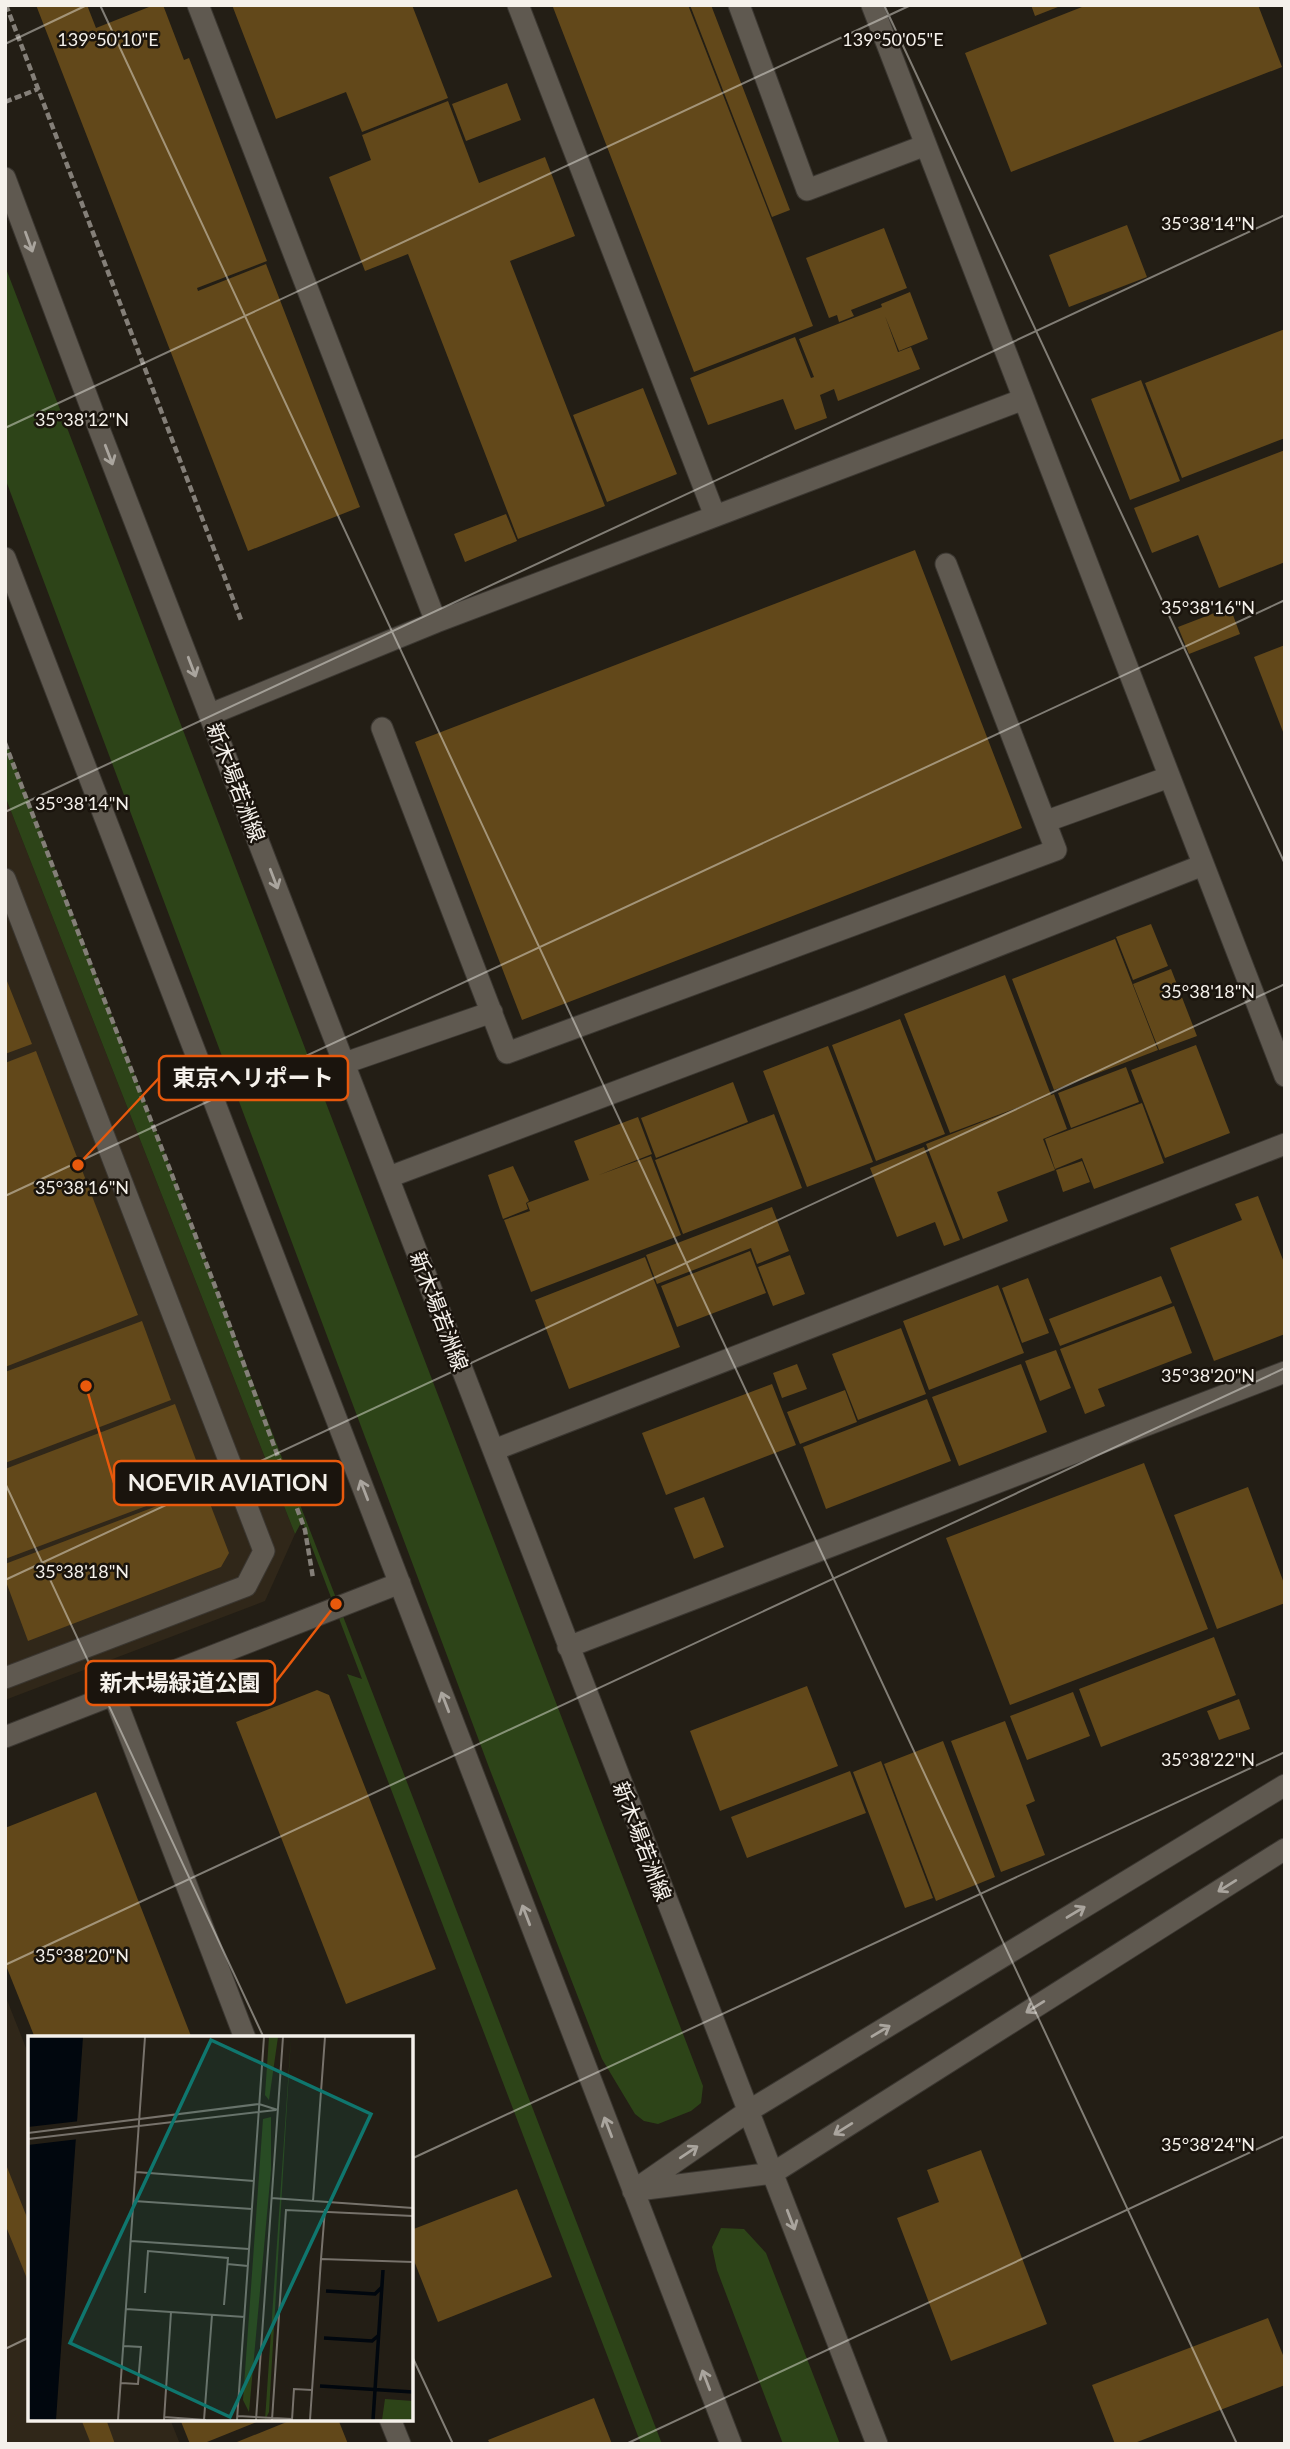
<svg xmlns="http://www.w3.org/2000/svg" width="1290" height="2449" font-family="Lato,'Noto Sans JP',sans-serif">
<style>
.built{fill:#302719}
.green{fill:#2d4418}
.building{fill:#62481a}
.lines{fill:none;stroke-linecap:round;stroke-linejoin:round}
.minor-casing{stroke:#3b3731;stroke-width:23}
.path{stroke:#847f78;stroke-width:4.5;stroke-dasharray:7 3.5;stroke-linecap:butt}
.minor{stroke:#5f5950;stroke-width:21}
.oneway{stroke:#aaa59e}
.ticks{fill:none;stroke:#f5f1eb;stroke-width:2;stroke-opacity:0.45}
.labels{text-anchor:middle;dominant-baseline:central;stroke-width:5;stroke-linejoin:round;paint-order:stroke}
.street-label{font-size:21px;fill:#f5f1eb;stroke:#1a140d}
.inset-river{fill:none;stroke:#01070e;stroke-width:3.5}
.inset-road{fill:none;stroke:#77726b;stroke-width:2}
.view{fill:#0f766e;fill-opacity:0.15;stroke:#0f766e;stroke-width:3.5}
.inset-edge{fill:none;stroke:#f5f1eb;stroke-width:3.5}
.ticks-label{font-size:18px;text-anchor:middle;fill:#f5f1eb;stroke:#1a140d;stroke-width:5;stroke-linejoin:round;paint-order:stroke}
.leader{fill:none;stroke:#e8590c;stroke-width:2.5}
.callout-dot{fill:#e8590c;stroke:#1a140d;stroke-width:2.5}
.callout{fill:#1a140d;stroke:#e8590c;stroke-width:2.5}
.callout-label{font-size:23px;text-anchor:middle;font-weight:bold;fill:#f5f1eb}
</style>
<rect width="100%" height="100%" fill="#231e15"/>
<path class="built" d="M5 796 295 1534 265 1601 5 1700Z
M5 1995 30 2058V2419H170L180 2444H5Z"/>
<path class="green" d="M5 266 703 2086 701 2103 691 2111 658 2124 644 2121 635 2114 602 2059 490 1770 5 478Z
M5 739 662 2444H641L347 1674 362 1679 302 1521 295 1534 5 796Z
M721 2228 744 2229 766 2253 840 2444H783L717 2270 712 2247Z"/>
<path class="building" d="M36 5H87L96 28 154 5H163L184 60 189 58 267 261 197 288 198 291 266 264 360 507 248 551Z
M232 5H412L448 98 362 132 346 92 276 119Z
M558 5H688L813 326 694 372 553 7Z
M690 5H711L790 210 772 217Z
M1031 5H1063L1035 16Z
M1087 5H1258L1282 67 1011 172 965 53Z
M507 83 521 120 466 141 452 104Z
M448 101 479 183 545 157 575 236 510 261 605 506 518 539 408 254 365 271 329 177 371 160 362 135Z
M1127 225 1147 277 1069 307 1049 255Z
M884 228 907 288 851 310 854 316 839 322 837 315 829 318 806 258Z
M910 292 928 339 899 351 885 316 898 352 911 347 920 369 838 401 834 389 820 395 827 418 795 430 783 399 708 425 690 378 795 337 811 378 814 377 799 339 882 307 881 304Z
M1285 329V438L1182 478 1145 383Z
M1141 380 1180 481 1130 500 1091 399Z
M643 388 677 474 607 502 573 415Z
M1285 450V562L1219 588 1198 535 1152 553 1134 508Z
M506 514 517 541 465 562 454 534Z
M915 550 1022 828 522 1020 415 742Z
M1230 607 1240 634 1189 654 1178 627Z
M1285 645V737L1254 657Z
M1151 924 1168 966 1133 980 1116 937Z
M1115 939 1158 1050 1054 1090 1012 979Z
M1171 969 1197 1036 1159 1050 1133 984Z
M1005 975 1051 1095 950 1133 904 1014Z
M5 976 32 1044 5 1054Z
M900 1019 945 1134 876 1161 832 1045Z
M1196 1045 1230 1133 1165 1158 1131 1070Z
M828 1046 873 1162 807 1187 763 1071Z
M36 1051 138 1315 5 1367V1063Z
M1126 1067 1139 1102 1071 1128 1058 1093Z
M733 1082 748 1122 656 1158 641 1118Z
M1054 1094 1067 1129 1043 1139 1055 1170 997 1192 1008 1221 963 1239 926 1144Z
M1142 1103 1164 1163 1094 1189 1082 1158 1055 1169 1045 1139Z
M774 1114 802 1188 683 1234 655 1160Z
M638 1117 652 1154 599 1175 651 1156 681 1235 531 1292 504 1220 530 1211 527 1203 589 1180 574 1141Z
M924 1147 960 1240 944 1246 935 1222 897 1237 870 1168Z
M1082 1161 1090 1182 1063 1192 1056 1170Z
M513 1166 529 1201 526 1203 528 1209 503 1219 488 1175Z
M1258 1196 1285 1265V1334L1214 1361 1170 1248 1242 1220 1235 1204Z
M772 1207 789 1251 757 1264 751 1248 657 1284 646 1255Z
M750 1251 766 1293 677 1327 661 1286Z
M790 1255 805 1294 773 1306 758 1267Z
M645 1257 680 1347 569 1389 535 1300Z
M1161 1276 1172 1303 1060 1346 1049 1319Z
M1028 1278 1049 1333 1022 1343 1002 1288Z
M998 1285 1024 1353 929 1390 903 1321Z
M1174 1306 1192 1353 1098 1389 1105 1406 1085 1414 1060 1349Z
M142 1321 171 1400 5 1463V1372Z
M901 1328 926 1394 858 1420 832 1354Z
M1056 1350 1071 1388 1040 1401 1025 1361Z
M797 1364 807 1389 782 1398 773 1373Z
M1021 1364 1047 1432 959 1466 932 1397Z
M772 1384 796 1445 666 1495 642 1433Z
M845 1390 857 1422 800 1444 787 1412Z
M927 1399 951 1461 826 1509 803 1447Z
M175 1404 205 1484 5 1559V1469Z
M1144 1463 1208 1629 1010 1705 946 1538Z
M1248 1487 1285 1586V1603L1217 1629 1174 1515Z
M204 1488 229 1553 221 1567 28 1641 5 1579V1564Z
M704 1497 724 1547 694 1559 674 1508Z
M1214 1637 1236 1695 1101 1747 1079 1689Z
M807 1686 838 1766 720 1811 690 1731Z
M317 1690 329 1695 436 1969 346 2004 236 1722Z
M1073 1692 1090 1736 1027 1760 1010 1716Z
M1239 1699 1250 1729 1219 1740 1207 1711Z
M1005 1721 1035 1801 1026 1805 1045 1855 1001 1872 951 1741Z
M943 1741 995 1877 936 1901 884 1764Z
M881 1761 933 1898 905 1908 853 1772Z
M850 1771 866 1813 747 1858 731 1817Z
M96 1792 191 2036 186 2038H35L5 1963V1828Z
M981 2150 1047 2324 951 2361 897 2218 939 2202 927 2170Z
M5 2162 30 2225V2286L5 2224Z
M517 2189 552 2277 438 2322 411 2253V2230Z
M1268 2318 1285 2360V2385L1132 2444H1115L1092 2385Z
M594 2398 612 2444H490L488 2440Z
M81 2419H106L115 2444H91Z
M180 2419H264L202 2444H190Z
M294 2419H338L348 2444H232Z"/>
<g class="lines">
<defs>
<path id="minor" d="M198 5 436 622
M518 5 715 516
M739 5 807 190 926 145
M872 5 1285 1076
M5 178 101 434 877 2444
M5 558 731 2444
M211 714 436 622 1024 399
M382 728 507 1053 1056 850 946 564
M1047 821 1169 777
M5 879 264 1551 246 1586 5 1678
M345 1063 492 1012
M389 1177 860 1000 1203 865
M494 1450 1285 1144
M568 1647 1285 1372
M114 1695 245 2038
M5 1737 400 1583
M638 2190 773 2173 1285 1849
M633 2191 750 2110 1285 1785
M390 2419 400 2444"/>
</defs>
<use href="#minor" class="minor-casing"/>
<path class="path" d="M6 5 241 620
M5 102 38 89
M5 743 218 1294 305 1530 313 1578"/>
<use href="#minor" class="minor"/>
</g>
<defs><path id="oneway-shaft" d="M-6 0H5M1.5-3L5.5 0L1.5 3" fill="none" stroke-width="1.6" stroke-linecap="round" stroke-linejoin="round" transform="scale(1.75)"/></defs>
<g class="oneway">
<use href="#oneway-shaft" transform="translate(29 242) rotate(70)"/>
<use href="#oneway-shaft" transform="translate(109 455) rotate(69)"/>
<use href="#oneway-shaft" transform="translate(192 667) rotate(69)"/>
<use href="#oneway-shaft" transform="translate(274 879) rotate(69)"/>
<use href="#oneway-shaft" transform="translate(364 1490) rotate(-111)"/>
<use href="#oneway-shaft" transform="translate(445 1702) rotate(-111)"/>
<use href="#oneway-shaft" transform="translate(1227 1886) rotate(148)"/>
<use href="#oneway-shaft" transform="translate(1076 1912) rotate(-31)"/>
<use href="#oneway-shaft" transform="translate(526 1915) rotate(-111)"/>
<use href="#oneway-shaft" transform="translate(1035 2007) rotate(148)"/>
<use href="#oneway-shaft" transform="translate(881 2031) rotate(-31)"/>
<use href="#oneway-shaft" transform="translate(608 2127) rotate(-111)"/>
<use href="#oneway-shaft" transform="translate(843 2129) rotate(148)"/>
<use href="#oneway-shaft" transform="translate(689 2152) rotate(-34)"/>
<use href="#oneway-shaft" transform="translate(791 2220) rotate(69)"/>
<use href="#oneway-shaft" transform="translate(706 2380) rotate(-111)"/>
</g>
<path class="ticks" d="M100 5 1237 2444M884 5 1285 864M5 44 87 5M5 428 911 5M5 812 1285 215M5 1196 1285 600M5 1483 264 2038M5 1580 1285 984M5 1965 1285 1368M411 2159 1285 1752M5 2349 30 2337M411 2354 453 2444M626 2444 1285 2136"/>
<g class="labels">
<g class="street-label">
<text transform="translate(237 782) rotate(69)">新木場若洲線</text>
<text transform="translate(440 1311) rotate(69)">新木場若洲線</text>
<text transform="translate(643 1841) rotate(69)">新木場若洲線</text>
</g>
</g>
<g transform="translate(28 2036)">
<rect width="385" height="385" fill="#231e15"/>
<path d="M241 1H250L241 64 237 59ZM263 1 241 376 237 384ZM243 81V134L221 376 215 364 235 83ZM357 363 385 365V384H354Z" fill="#2d4418"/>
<path d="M0 1H55L28 384H0Z" fill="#01070e"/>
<path d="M52 85 51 103 0 109V91Z" fill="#231e15"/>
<path class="inset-river" d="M298 255 347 258 354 251M296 302 344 305 351 299M292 350 385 356M345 384 355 234"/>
<path class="inset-road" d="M0 97 231 68 250 74M0 103 248 74M108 136 226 145M243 162 385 172M106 165 224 173M285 165 297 1M103 205 221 213M293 223 297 173M199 228 220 230M117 257 120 215 200 222 196 269M98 273 217 281M93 347 110 348 113 311 96 310M210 380 264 383M136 381 178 384M90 384 117 1M136 384 143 276M176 384 184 279M209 384 236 1M228 384 255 1M244 384 258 174 385 180M264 384 266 353 284 354M282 384 293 223 385 226"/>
<path class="view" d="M183 4 343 78 202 381 42 307Z"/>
<rect width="385" height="385" class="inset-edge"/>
</g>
<g class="ticks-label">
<text x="108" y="46">139°50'10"E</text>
<text x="893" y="46">139°50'05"E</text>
<text x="1208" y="230">35°38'14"N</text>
<text x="82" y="426">35°38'12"N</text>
<text x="1208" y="614">35°38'16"N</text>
<text x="82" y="810">35°38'14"N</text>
<text x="1208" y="998">35°38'18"N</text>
<text x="82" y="1194">35°38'16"N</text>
<text x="1208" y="1382">35°38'20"N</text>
<text x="82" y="1578">35°38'18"N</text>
<text x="1208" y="1766">35°38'22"N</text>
<text x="82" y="1962">35°38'20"N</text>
<text x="1208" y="2151">35°38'24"N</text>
</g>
<path class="leader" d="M78 1165L159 1078M86 1386L114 1483M336 1604L275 1683"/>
<g class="callout-dot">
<circle cx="78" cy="1165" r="7"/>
<circle cx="86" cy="1386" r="7"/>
<circle cx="336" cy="1604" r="7"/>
</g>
<g class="callout">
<rect x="159" y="1056" width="189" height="44" rx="7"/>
<rect x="114" y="1461" width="229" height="44" rx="7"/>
<rect x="86" y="1661" width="189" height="44" rx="7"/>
</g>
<g class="callout-label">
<text x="253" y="1086">東京ヘリポート</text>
<text x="228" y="1491">NOEVIR AVIATION</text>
<text x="180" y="1691">新木場緑道公園</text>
</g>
<rect width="1290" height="2449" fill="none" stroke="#f5f1eb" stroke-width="14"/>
</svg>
